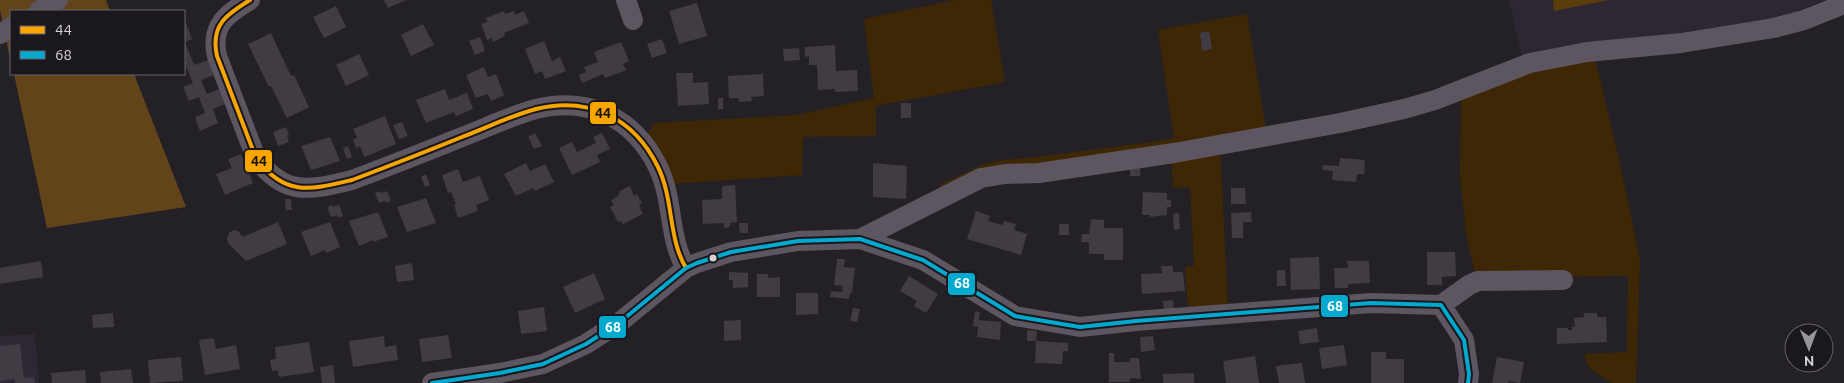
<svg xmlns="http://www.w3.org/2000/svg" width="1844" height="383" font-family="Ubuntu,sans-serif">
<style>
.built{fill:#2e2632}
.green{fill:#3e2705}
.forest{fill:#614419}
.water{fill:#5c3e0d}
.building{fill:#413b44}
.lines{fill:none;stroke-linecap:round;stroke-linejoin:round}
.minor{stroke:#5d5661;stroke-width:20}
.bus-1-casing{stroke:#1b171e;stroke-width:8}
.bus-2-casing{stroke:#1b171e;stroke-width:8}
.bus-1{stroke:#f7a600;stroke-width:4}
.bus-2{stroke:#00a9ce;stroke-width:4}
.bus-dot{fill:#d6d3d8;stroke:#1b171e;stroke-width:2}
.line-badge{stroke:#1b171e;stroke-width:2}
.badge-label{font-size:14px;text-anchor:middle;font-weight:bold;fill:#fff}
.pale-badge-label{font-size:14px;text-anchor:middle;font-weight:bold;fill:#111}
</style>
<rect width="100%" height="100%" fill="#242126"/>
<path class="built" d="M1509 0H1824L1778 19 1640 38 1522 58Z
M35 334 39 383H0V336Z"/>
<path class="green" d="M955 0H991L1005 82 876 106V136L803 137 802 175 670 184 646 136 655 123 797 115 874 98 864 19Z
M1247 14 1267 136 942 191 939 185 984 164 1003 160 1036 157 1174 139 1158 30Z
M1594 53 1622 173 1640 261 1636 383H1611L1589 368 1584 354 1627 352 1628 276 1476 278 1466 234 1460 175 1461 90Z
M1220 146 1228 305 1188 308 1185 267 1194 266 1190 187 1173 188 1171 155Z"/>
<path class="forest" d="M0 0H106L110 11H11V63L0 10Z
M14 74H134L186 207 47 228Z"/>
<path class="water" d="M1553 0H1609L1554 11Z"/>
<path class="building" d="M384 0H406L388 8Z
M697 3 707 36 679 44 669 11Z
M336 6 346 27 324 38 313 17Z
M504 11 505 14 514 11 515 15 524 11 529 23 504 33 505 36 493 42 492 38 487 40 481 24 487 22 486 18Z
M184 18 192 39 185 42 194 65 208 60 214 75 201 80 207 94 219 89 225 104 213 109 218 123 200 131 195 117 205 113 199 97 189 101 183 87 193 83 187 68 184 69Z
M423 24 434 45 411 56 401 35Z
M1209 31 1212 49 1202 51 1200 33Z
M271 33 291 76 294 75 309 107 287 118 271 86 269 87 248 44Z
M480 37 485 51 475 55 469 41Z
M662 39 667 53 652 58 647 44Z
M544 41 552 61 560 57 566 71 545 79 542 71 535 74 525 49Z
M621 42 629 61 623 64 626 70 605 78 603 74 582 83 579 75 586 72 584 67 598 62 594 52Z
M835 45 836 71 857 70 858 91 835 92V89L818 90 817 65H809V56L805 57V47Z
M799 48 800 60 784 61 783 49Z
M359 54 369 75 346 86 336 65Z
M484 67 488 77 496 74 504 95 491 101 488 94 476 98 466 75Z
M676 73H693V83L708 82 709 104 678 106Z
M763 74 764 96 751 97 752 101 739 102 738 98H729L728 76Z
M445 89 449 100 467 93 473 109 456 116 454 112 426 123 416 100Z
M718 98H723V109H718Z
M901 103H911V118H901Z
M385 116 396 144 364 157 360 146 356 148 353 139 357 138 353 129Z
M402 122 408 136 399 139 393 125Z
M286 127 289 135 287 136 289 142 278 146 273 132Z
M535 133 542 146 534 149 528 137Z
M602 133 610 149 597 155 600 162 572 175 559 148 572 142 577 152 596 143 593 137Z
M330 137 340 161 311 170 301 146Z
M348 146 352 157 347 159 343 148Z
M241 154 253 183 225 195 216 174 232 168 228 159Z
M1340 158 1365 160 1364 174H1357L1356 182 1332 180 1333 171 1322 170 1323 165 1339 166Z
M526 163 530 171 545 164 554 182 535 191 533 188 516 196 504 174Z
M873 163 907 166 906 199 873 197Z
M1130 167H1141L1140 176H1130Z
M458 169 463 182 480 176 489 200 476 205 478 211 458 218 454 205 456 204 451 192 448 193 442 175Z
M426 174 430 185 425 187 421 177Z
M735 185 737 222 730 223V227L724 228V223L703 224 702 200 722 199V186Z
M630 186 634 196 637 194 642 203 639 205 643 214 623 224 621 221 618 222 610 207 614 205 611 200 618 196 620 191Z
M1231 188H1245L1246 204H1231Z
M380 191 381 193 387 191 391 201 386 203 385 201 379 203 375 193Z
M1143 192 1167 193V200H1171V207H1167V215L1150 217V215H1142Z
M426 198 436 223 407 232 397 207Z
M285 199H291L292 210H286Z
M332 205 333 207 339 205 343 216 338 218 337 215 331 217 327 207Z
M976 211 990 216 988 221 1003 225 1004 221 1016 224 1014 230 1027 234 1021 255 967 239Z
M378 212 388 237 373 242V240L359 246 349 221Z
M1251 212 1252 222H1243V238H1232L1231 213Z
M1179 213 1180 229 1174 230 1173 214Z
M1091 219 1104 220V228H1123V260H1104V254H1089V242H1081L1082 234H1089Z
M278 222 287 244 246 261 228 243 227 238 229 233 233 230 238 231 243 237Z
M330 222 340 247 326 253 325 250 311 256 301 232Z
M739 223H748V233H740Z
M1059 224H1069V235H1059Z
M1427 252H1455L1456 276 1442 277V285H1427Z
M1319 257 1320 289 1291 290 1290 258Z
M837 259H845L844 267 855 268 852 293H850L849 299 830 297 831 291 842 292 843 286 834 285Z
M41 261 43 277 0 284V268Z
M1347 261H1369L1370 283 1348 284V288H1335L1334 268H1348Z
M412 263 414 280 397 282 395 266Z
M1161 266H1173V272H1183L1185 291 1142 294 1141 274 1162 273Z
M1277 270H1285L1286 286H1277Z
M729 272 748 273V287L733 288V280H729Z
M594 273 605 299 575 313 563 287Z
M757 274H768V278L780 277V297H757Z
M909 276 938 294 926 313 914 306 917 301 900 291Z
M796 293H818V314L796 315Z
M1173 300 1174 311 1164 312 1163 301Z
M544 307 547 331 521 334 518 311Z
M853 308 860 309 857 322 850 321Z
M975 311 980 312 979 320 1001 322 1000 340 977 337 978 327 973 326Z
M113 313 114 327 93 328 92 315Z
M1584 313H1597V317H1606L1607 342 1557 344V328H1568V330H1572V327H1575L1574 318 1584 317Z
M741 320V340L724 341V321Z
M1317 328 1319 342 1300 344 1298 331Z
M1027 330 1037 331 1036 341H1027Z
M448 335 452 358 422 362 419 339Z
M384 336 385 347 396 345 398 360 353 367 349 341Z
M1153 336 1155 350 1141 352 1140 337Z
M214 338 216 349 236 345 240 369 205 375 199 340Z
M1036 341 1068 343V351H1063L1062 364 1035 363Z
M309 342 314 372 279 377 278 370 272 371 270 360 276 359 275 347Z
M20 344 24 378 34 377 35 383H15L14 379 0 381V346Z
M1344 345 1347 365 1322 369 1319 348Z
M1371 352H1386V359H1404V383H1371Z
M1109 353H1114V362H1130V358H1139L1141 379 1130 378V382H1109Z
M1255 356 1259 383H1226L1223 361Z
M181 357 183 381 150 383 148 360Z
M1497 357 1524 362 1520 383 1509 381 1508 383H1492Z
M1302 363 1305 383H1279L1276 366Z
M333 365 335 383H322L320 367Z
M131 369 133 383H101L100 372Z
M85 370 86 383H52L51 373Z
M1194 373V383H1163V374Z"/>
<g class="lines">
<path class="minor" d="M250 0C227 14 210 25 217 56L256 158C285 197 310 190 352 180 389 166 425 152 462 137 486 128 510 116 536 109 589 96 634 118 658 167 674 200 668 238 686 268
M626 0 633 20
M39 11 58 0
M0 34 11 27
M860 239 981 178 1005 174 1039 173 1174 153 1340 123 1404 109 1435 100 1530 63 1587 52 1681 43 1774 28 1804 20 1844 4
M1441 305 1469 285 1478 281 1563 280
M432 383 500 373 543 364 586 344 620 322 686 268 697 263 731 252 798 241 860 239 923 260 1015 316 1080 327 1136 321 1371 303 1441 305 1464 340 1469 374 1468 383"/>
<defs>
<path id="bus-1" d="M250 0C227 14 210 25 217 56L256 158C285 197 310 190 352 180 389 166 425 152 462 137 486 128 510 116 536 109 589 96 634 118 658 167 674 200 668 238 686 268"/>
<path id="bus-2" d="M432 383 500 373 543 364 586 344 620 322 686 268 697 263 731 252 798 241 860 239 923 260 1015 316 1080 327 1136 321 1371 303 1441 305 1464 340 1469 374 1468 383"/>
</defs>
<use href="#bus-1" class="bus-1-casing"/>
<use href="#bus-2" class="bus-2-casing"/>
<use href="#bus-1" class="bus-1"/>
<use href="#bus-2" class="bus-2"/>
</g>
<circle class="bus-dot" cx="713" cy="258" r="4.5"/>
<g class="line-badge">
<rect x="589" y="101" width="28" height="24" rx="5" fill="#f7a600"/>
<rect x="244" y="149" width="29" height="24" rx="5" fill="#f7a600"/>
<rect x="947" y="272" width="29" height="24" rx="5" fill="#00a9ce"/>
<rect x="1320" y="294" width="29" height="24" rx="5" fill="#00a9ce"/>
<rect x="598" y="315" width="29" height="24" rx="5" fill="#00a9ce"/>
</g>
<g class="badge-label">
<text x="962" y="288">68</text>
<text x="1335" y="311">68</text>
<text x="613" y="332">68</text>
</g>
<g class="pale-badge-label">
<text x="603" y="118">44</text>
<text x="259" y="166">44</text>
</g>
<rect x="10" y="10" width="175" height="65" fill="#1b171e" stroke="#666268"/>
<rect x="20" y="26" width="25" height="8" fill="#f7a600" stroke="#666268"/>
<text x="55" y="35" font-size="15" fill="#d6d3d8">44</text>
<rect x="20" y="51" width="25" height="8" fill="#00a9ce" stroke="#666268"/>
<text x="55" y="60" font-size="15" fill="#d6d3d8">68</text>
<g transform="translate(1809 348) rotate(179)"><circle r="24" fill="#1b171e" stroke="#666268"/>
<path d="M0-4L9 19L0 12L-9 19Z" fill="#98959a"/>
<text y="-8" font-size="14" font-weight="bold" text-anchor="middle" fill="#d6d3d8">N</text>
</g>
</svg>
